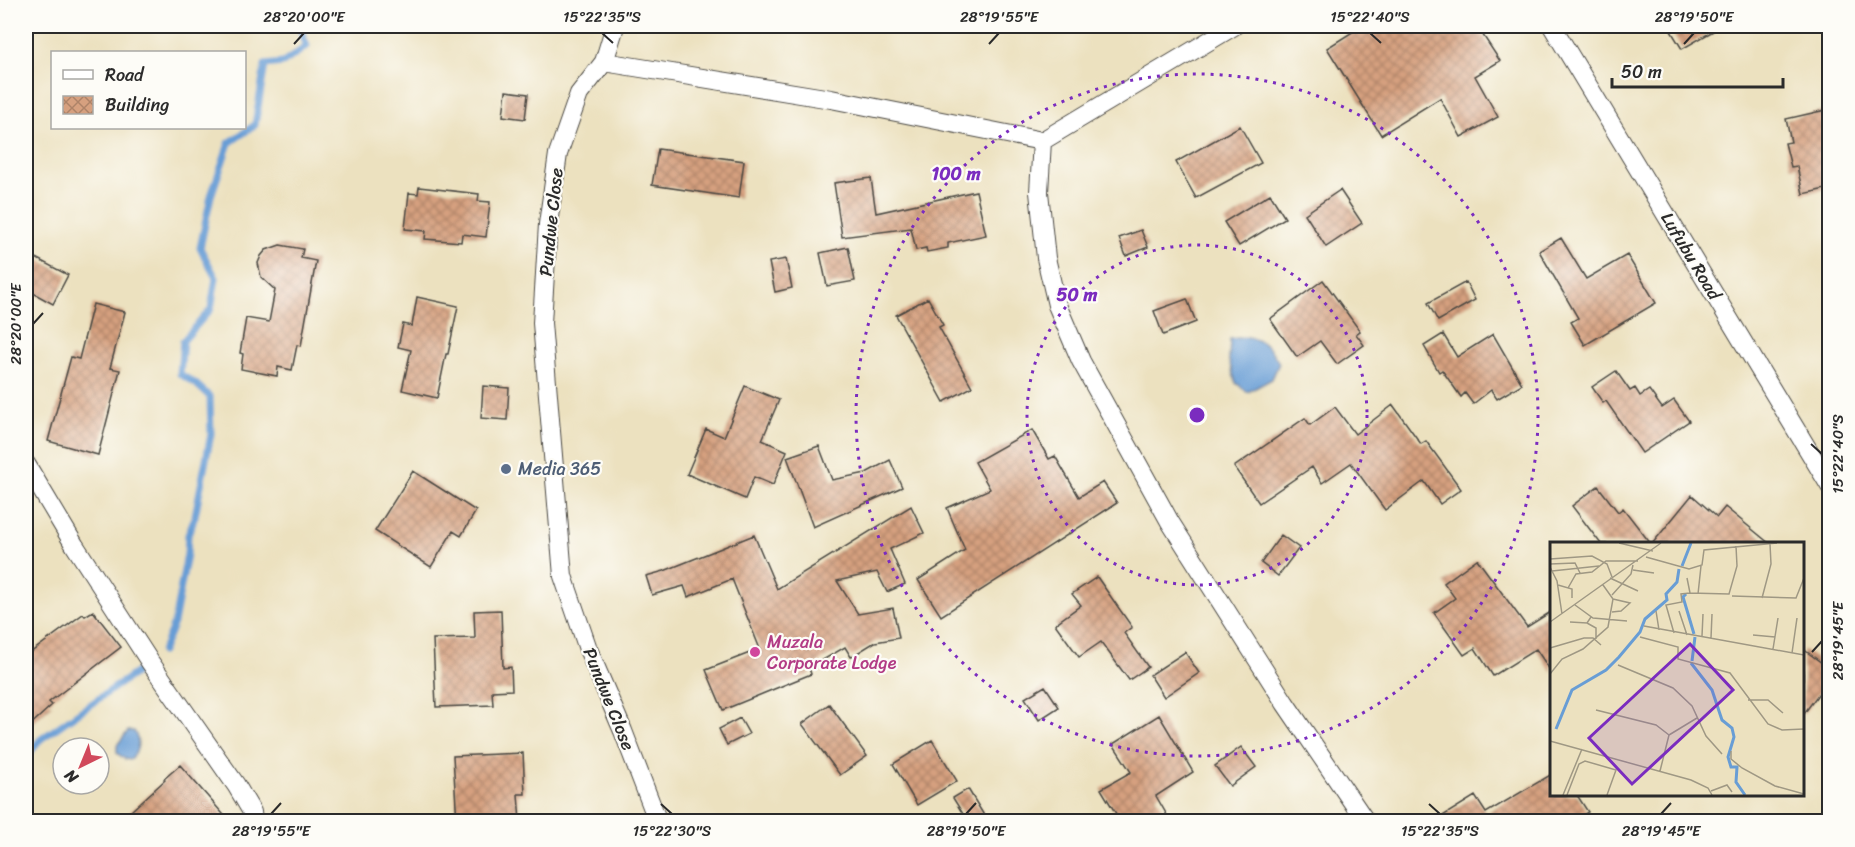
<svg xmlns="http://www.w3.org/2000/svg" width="1855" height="847" font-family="Sriracha,sans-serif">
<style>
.water{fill:#689dd5;stroke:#4a6480;stroke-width:1.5}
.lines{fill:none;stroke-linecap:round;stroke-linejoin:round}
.stream{stroke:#689dd5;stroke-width:7}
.building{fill:url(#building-cross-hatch)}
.street-casing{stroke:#484641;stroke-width:20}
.street{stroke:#fff;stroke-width:18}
.ticks{fill:none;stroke:#2b2b2b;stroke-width:2}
.ring{fill:none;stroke:#7b2cbf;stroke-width:3;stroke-dasharray:3 6}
.service-dot{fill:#5c6f8a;stroke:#fdfcf7;stroke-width:2}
.hotel-dot{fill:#d1479c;stroke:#fdfcf7;stroke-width:2}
.labels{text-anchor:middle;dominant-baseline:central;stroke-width:4.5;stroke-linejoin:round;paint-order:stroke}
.street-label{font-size:18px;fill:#2b2b2b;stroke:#fdfcf7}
.service-label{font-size:18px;fill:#4e5e75;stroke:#fdfcf7;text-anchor:start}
.hotel-label{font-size:18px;fill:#b23c85;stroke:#fdfcf7;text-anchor:start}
.inset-river{fill:none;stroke:#689dd5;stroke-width:3}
.inset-road{fill:none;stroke:#9f9884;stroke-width:1.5}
.view{fill:#7b2cbf;fill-opacity:0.15;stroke:#7b2cbf;stroke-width:3}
.inset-edge{fill:none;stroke:#2b2b2b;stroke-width:3}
.centre{fill:#7b2cbf;stroke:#fdfcf7;stroke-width:3}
.ring-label{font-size:18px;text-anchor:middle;font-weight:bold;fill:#7b2cbf;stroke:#fdfcf7;stroke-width:4.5;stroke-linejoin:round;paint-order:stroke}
.neatline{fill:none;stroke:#2b2b2b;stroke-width:2}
.ticks-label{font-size:15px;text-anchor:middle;fill:#2b2b2b}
</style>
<defs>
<pattern id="building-cross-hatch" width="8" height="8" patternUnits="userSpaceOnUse" patternTransform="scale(1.5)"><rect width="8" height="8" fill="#d6a07f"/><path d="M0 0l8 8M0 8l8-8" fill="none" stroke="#ae8368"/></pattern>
</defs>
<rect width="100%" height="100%" fill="#fdfcf7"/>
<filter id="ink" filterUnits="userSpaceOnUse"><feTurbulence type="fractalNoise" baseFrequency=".0167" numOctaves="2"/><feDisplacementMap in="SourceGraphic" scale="12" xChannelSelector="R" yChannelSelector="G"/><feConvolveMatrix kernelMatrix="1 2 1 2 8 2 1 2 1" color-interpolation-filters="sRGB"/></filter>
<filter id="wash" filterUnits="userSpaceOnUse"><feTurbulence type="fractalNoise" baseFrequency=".008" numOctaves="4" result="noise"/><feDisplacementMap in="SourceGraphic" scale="24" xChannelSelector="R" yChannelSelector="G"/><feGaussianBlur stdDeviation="1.35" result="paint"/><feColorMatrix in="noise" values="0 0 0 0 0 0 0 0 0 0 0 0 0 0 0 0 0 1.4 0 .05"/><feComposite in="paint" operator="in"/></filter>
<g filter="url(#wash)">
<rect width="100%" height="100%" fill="#ece1bf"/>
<path class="water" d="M1248 337C1265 342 1270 347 1279 363L1272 379 1248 392 1236 383 1229 361 1230 339Z
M128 731H134C140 741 139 751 130 760L125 759 117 753V745Z"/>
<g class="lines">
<path class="stream" d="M162 652 174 623 187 554 188 535 195 516 211 434 210 397 196 384 180 374 183 341 211 309 216 278 200 248 211 196 229 143 255 125 265 65 283 63 307 46 299 26
M26 757 41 739 141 669"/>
</g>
<g id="blocks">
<path class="building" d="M1362 26H1477L1500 61 1475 76 1498 117 1461 137 1440 98 1381 135 1327 48Z
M1668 26H1722L1682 49Z
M506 91 528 94 525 119 503 116Z
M1830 109V188L1803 194 1797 166 1791 167 1785 143 1791 142 1786 119Z
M1240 126 1261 163 1196 198 1176 162Z
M658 149 744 161 739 198 652 185Z
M871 178 876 213 976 191 986 235 948 243V248L927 252 926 248 916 250 911 228 842 237 834 183Z
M419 187 479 194 478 201 490 202 486 237 462 234 461 242 425 239 426 231 405 229 409 193 418 194Z
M1340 190 1362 223 1326 247 1305 214Z
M1270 194 1285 218 1239 246 1224 222Z
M1141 230 1148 247 1126 256 1119 238Z
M1561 238 1586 279 1627 255 1656 303 1585 345 1571 322 1578 318 1539 251Z
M280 245 303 249 301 258 316 261 301 346 297 345 292 370 278 367 277 376 241 369 243 354 240 353 246 318 269 322 275 290 261 277 258 263 261 256 266 250Z
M848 247 855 281 827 286 820 253Z
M26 253 68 275 53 304 26 289Z
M786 259 792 288 775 292 769 262Z
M1323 280 1360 331 1356 334 1364 345 1337 364 1320 341 1297 357 1270 319Z
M1466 282 1475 300 1438 321 1428 303Z
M417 297 458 306 448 354H446L437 398 402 390 411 350 398 347 403 324 412 326Z
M928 298 943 325 939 327 972 387 944 402 896 315Z
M1187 299 1196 322 1163 335 1154 311Z
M93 304 125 312 110 368 120 370 98 455 48 441 71 357 79 359Z
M1443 334 1457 357 1493 334 1522 384 1497 399 1491 390 1473 404 1465 393 1461 397 1442 370 1439 372 1424 346Z
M1616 371 1630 391 1635 388 1640 396 1649 390 1662 408 1674 400 1689 421 1642 453 1606 401 1603 403 1592 387Z
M483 386 509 388 507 420 481 418Z
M745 386 779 400 762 440 787 451 773 485 754 477 745 499 687 474 706 429 724 437Z
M1393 405 1421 444 1426 441 1461 489 1440 504 1424 481 1385 510 1351 463 1322 483 1312 467 1259 503 1234 467 1305 418 1310 425 1335 407 1355 434Z
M1032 430 1049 459 1055 456 1079 497 1103 482 1117 503 941 616 918 580 965 550 947 508 990 489 975 462Z
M819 446 832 480 866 473 890 460 902 487 813 527 787 457Z
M413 471 476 511 461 536 453 531 431 567 375 531Z
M1598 486 1618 512 1623 508 1651 544H1601L1572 506Z
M1692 495 1717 517 1725 507 1770 544H1652Z
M911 506 924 533 890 549 905 584 887 592 877 572 837 581 858 614 893 608 899 638 875 642 851 657 845 647 809 668 811 674 723 710 706 670 760 649 732 579 688 597 684 586 652 595 646 576 664 571 754 535 777 589Z
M1281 535 1299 548 1278 576 1261 563Z
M1477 559 1527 627 1552 611V673L1536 649 1493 676 1475 648 1464 655 1434 613 1455 598 1444 583Z
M1097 577 1132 627 1124 633 1148 667 1129 680 1101 642 1079 657 1055 624 1081 605 1072 594Z
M501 610 503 668 511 667 512 690 492 691 493 705 436 707 433 639 475 638 474 611Z
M93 611 121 647 49 702 52 705 26 729V656L83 614 85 616Z
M1803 649 1830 669V678L1803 715Z
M1185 652 1199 673 1164 697 1150 675Z
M1045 686 1059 707 1039 720 1025 698Z
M829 704 867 756 840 775 802 724Z
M1159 715 1193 772 1156 796 1171 822H1121L1101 789 1131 772 1113 744Z
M740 718 749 734 727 745 719 729Z
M932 740 957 781 917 805 893 764Z
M1241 747 1256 767 1230 786 1215 766Z
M523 753 525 794H518L520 822H457L453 756Z
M180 765 230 822H119L165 780 164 779Z
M1552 774V795H1577L1588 812 1571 822H1433L1475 796 1486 813Z
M968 789 988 822H968L953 798Z"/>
</g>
</g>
<g filter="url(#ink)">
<use href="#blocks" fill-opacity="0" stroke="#484641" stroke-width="1.5"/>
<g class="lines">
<defs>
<path id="street" d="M615 26 604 62 579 94 558 154 548 224 542 323 563 576 588 649 623 731 658 822
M1552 26 1830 486
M604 62 831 99 1042 141
M1042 141 1039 192 1046 258 1057 305 1081 361 1170 522 1285 703 1366 822
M1042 141 1234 26
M26 464 75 546 150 662 236 785 252 812 253 822"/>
</defs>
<use href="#street" class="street-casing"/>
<use href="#street" class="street"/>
</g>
</g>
<path class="ticks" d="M602 33 613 43M1370 33 1381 43M294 44 304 33M989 44 999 33M1684 44 1694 33M33 324 43 313M1811 444 1822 454M1812 652 1822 641M661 804 672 814M1429 804 1440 814M271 814 281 803M966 814 976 803M1661 814 1671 803"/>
<g class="ring">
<circle cx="1197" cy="415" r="170"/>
<circle cx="1197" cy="415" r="341"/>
</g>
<circle class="service-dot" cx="506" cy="469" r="6"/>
<circle class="hotel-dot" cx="755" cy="652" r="6"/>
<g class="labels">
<g class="street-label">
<text transform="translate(551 222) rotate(-84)">Pundwe Close</text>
<text transform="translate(1691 256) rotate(59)">Lufubu Road</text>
<text transform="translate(609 699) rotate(68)">Pundwe Close</text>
</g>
<g class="service-label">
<text x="518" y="469">Media 365</text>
</g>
<g class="hotel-label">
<text x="767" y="642">Muzala<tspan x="767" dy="21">Corporate Lodge</tspan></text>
</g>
</g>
<g transform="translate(1550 542)">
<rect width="254" height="254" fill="#ece1bf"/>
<path class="inset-river" d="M132 24 141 1M136 52 133 55 144 92M142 119 145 95M141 121 162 148 172 178 182 186 184 195 178 215 181 225H187L186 240 195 253M6 187 22 148 56 128 69 115 90 90 95 77 117 58 116 52 127 40 129 27"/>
<path class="inset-road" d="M69 1 103 9M96 15 139 27 152 23 154 8 227 1M0 17 42 14 57 22 62 35M0 22 25 21 30 31M0 25 7 39 12 72M83 28 104 31M2 29 49 24M60 36 88 49M137 36 140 51 179 52 187 24 186 4M8 43 22 47V56M18 46 26 32 42 30 56 19H88M148 52 151 24M62 53 81 32 83 23M182 54 246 56 254 36M212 56 221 22 220 2M25 63 43 76 77 79M106 69 109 88M129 69 137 93M62 70 71 69 80 61 63 57M0 80 111 1M20 80 37 81 41 75M37 81 46 86V97M94 84 254 113M124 91 116 63 132 60 131 52 140 51M203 93 225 95M152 94 153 72M90 95 128 105V117L180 131 218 182 232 188 254 187M161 96 162 72M0 106 34 96H43L51 103M223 107 228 76M242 111 247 76M68 123 123 146 142 164 156 194 172 212M0 132 12 117 33 107 58 85 63 57 53 43M198 158H218L233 171M46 168 106 183 119 193M119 193 147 176M0 199 141 238 158 246 162 253M181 209V217L192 226 225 244 254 252M110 229 119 193M161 249 177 243 182 250M13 253 32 207M17 253 29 222 35 219 66 228 57 253"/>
<path class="view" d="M140 102 183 148 82 242 39 196Z"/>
<rect width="254" height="254" class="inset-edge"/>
</g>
<circle cx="1197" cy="415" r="9" class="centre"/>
<g class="ring-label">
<text x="956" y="180">100 m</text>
<text x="1077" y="301">50 m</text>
</g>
<rect width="1855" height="847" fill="none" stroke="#fdfcf7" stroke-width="66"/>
<rect x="51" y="51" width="195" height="78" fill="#fdfcf7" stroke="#a9a8a5" stroke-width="1.5"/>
<rect x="63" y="70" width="30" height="9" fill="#ffffff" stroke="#a9a8a5" stroke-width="1.5"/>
<text x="105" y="81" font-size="18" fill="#2b2b2b">Road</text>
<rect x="63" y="96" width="30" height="18" fill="url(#building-cross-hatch)" stroke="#a9a8a5" stroke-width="1.5"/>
<text x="105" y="111" font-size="18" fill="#2b2b2b">Building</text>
<g transform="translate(81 766) rotate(223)"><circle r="28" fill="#fdfcf7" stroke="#a9a8a5" stroke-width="1.5"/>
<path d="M0-4.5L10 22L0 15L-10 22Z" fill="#d1495b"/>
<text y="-9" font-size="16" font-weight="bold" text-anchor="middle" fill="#2b2b2b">N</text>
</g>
<path d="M1612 78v9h171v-9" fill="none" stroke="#2b2b2b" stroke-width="3"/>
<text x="1621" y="78" font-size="18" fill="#2b2b2b" stroke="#fdfcf7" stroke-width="4.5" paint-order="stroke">50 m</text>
<rect x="33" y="33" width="1789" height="781" class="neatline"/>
<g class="ticks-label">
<text x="304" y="22">28°20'00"E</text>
<text x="602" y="22">15°22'35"S</text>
<text x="999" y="22">28°19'55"E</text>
<text x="1370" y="22">15°22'40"S</text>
<text x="1694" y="22">28°19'50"E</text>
<text transform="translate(16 324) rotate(-90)" y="5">28°20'00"E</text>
<text transform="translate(1838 454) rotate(-90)" y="5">15°22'40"S</text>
<text transform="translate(1838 641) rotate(-90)" y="5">28°19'45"E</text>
<text x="271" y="836">28°19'55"E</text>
<text x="672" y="836">15°22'30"S</text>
<text x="966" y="836">28°19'50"E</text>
<text x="1440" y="836">15°22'35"S</text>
<text x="1661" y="836">28°19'45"E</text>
</g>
</svg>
